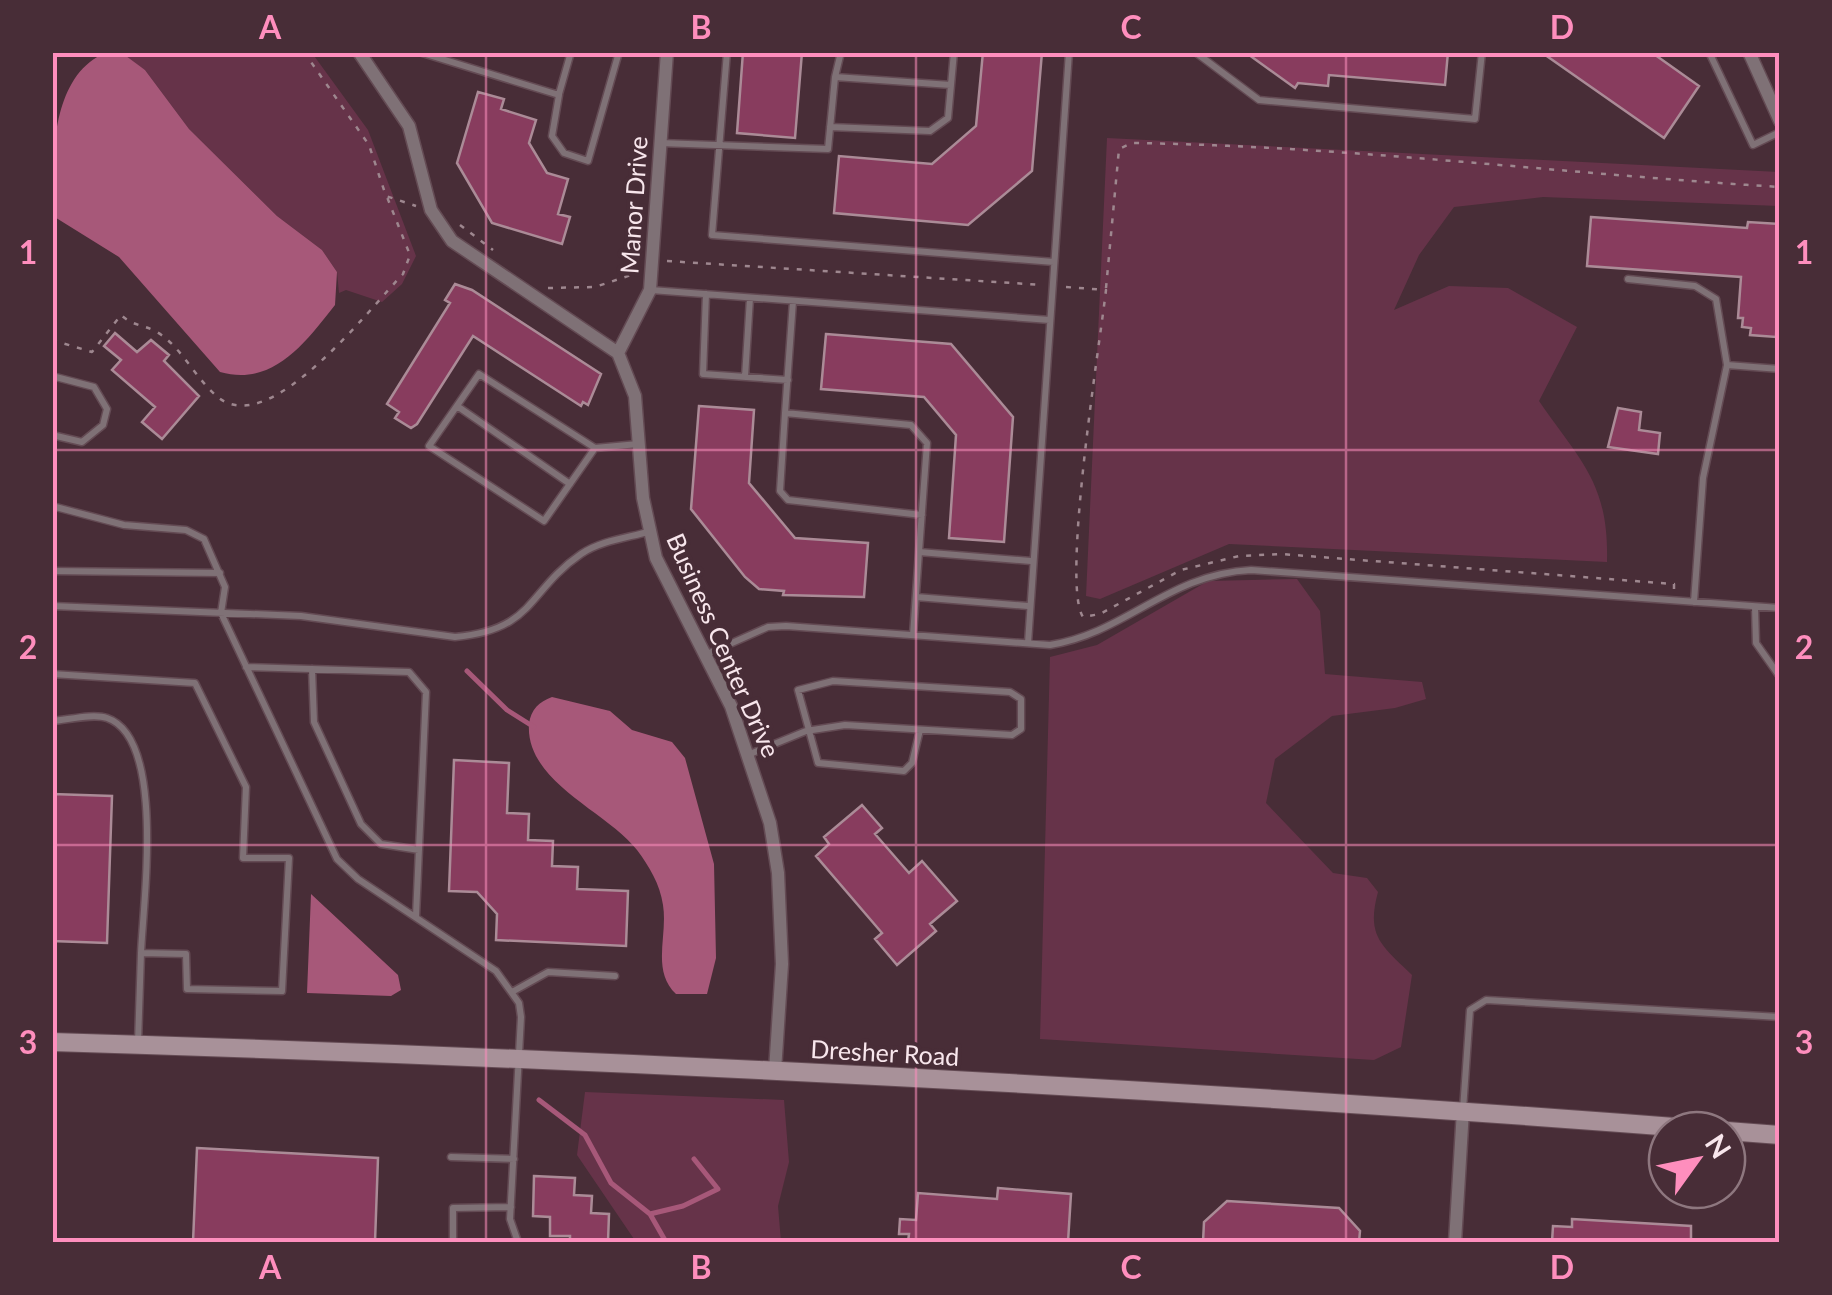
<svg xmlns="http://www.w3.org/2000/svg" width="1832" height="1295" font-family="Lato,sans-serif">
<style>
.green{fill:#663349}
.water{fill:#a75879}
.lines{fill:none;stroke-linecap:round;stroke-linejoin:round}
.stream{stroke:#a75879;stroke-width:5}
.building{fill:#883c5e;stroke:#ab8b97;stroke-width:2.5}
.lane-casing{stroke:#644b54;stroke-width:9}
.street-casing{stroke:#644b54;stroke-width:15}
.secondary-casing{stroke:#644b54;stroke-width:20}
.path{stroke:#9e878f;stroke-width:2.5;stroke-dasharray:5 8;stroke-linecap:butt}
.lane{stroke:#7f7176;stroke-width:6}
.street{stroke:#7f7176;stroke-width:12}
.secondary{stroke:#a89199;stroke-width:18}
.grid{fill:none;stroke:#fe8ebd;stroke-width:2.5;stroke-opacity:0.55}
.labels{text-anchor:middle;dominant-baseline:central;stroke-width:8;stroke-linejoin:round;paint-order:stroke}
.street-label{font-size:25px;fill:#f8e6ec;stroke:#482d37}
.neatline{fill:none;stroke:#fe8ebd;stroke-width:4}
.grid-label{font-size:32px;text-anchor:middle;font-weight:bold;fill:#fe8ebd}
</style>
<rect width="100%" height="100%" fill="#482d37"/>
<path class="green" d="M115 53H312L368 130 416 256 402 284 382 302 346 290 339 293 337 272 322 250 277 216 189 129 145 70Z
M1107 138 1779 172V206L1543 197 1454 207 1419 255 1394 310 1449 286 1508 288 1577 327 1539 401C1581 462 1609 483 1607 562L1229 544 1100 599 1086 596Z
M1297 579 1320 611 1325 674 1422 682 1426 699 1395 708 1332 716 1275 759 1266 803 1333 873 1367 878 1378 892C1366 936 1381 945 1412 975L1401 1047 1374 1060 1040 1039 1050 657 1097 645 1208 581Z
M585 1092 784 1100 789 1162 778 1206 781 1242H636L577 1155Z"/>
<path class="water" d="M105 53 126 56 145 70 189 129 277 216 322 250 337 272 335 305C305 343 273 387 220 372L119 257 53 216C52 164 49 77 105 53Z
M552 697 610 711 632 730 672 742 685 758 714 864 716 958 707 994H676C651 970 668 936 663 905 660 884 649 866 637 850 608 812 525 782 529 724 531 709 539 702 552 697Z
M311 894 398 975 401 990 391 996 307 993Z"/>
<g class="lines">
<path class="stream" d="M467 671 507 710 534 727
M539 1100 585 1135 611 1183 650 1214
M666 1242 650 1214 683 1206 718 1189 694 1159"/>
</g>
<path class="building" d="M743 52H802L795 138 737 133Z
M983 52H1042L1032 171 968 225 834 213 839 156 932 164 976 126Z
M1245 52H1448L1445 85 1329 75 1328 86 1298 83 1295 88Z
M1541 52H1651L1699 86 1664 138Z
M478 92 504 99 501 109 536 120 529 143 547 173 568 179 558 214 570 217 562 244 492 223 457 163Z
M1591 217 1747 228 1748 222 1780 224 1776 337 1750 335 1751 328 1742 327 1743 318H1738L1741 277 1587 266Z
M455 284 472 290 601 374 588 405 583 402 581 406 473 336 417 424 411 428 395 418 399 412 387 404 450 303 445 300Z
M115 333 137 352 151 340 169 355 164 361 199 396 162 439 142 422 155 407 112 370 121 360 104 346Z
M826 334 951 344 1013 417 1004 542 949 538 956 435 924 397 821 389Z
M699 406 754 410 749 483 795 538 868 543 864 597 783 595 784 591 759 589 745 577 691 509Z
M1618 408 1641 412 1639 430 1660 433 1658 454 1608 447Z
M454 760 509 763 507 813 529 814 528 840 553 841 552 866 578 867 577 889 628 891 626 946 496 940 497 914 477 892 449 891Z
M52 794 112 796 107 943 52 941Z
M862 805 882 828 875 834 909 873 922 861 957 901 930 924 936 931 897 965 875 939 882 933 816 856 829 844 824 837Z
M197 1148 378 1158 375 1242H193Z
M534 1176 575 1178 574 1195 592 1196 591 1213 609 1214 608 1242H570V1236H550V1217L533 1216Z
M998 1188 1071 1194 1068 1242H908L909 1234H899L900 1219 916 1220 918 1193 997 1199Z
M1227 1201 1339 1208 1360 1231 1359 1242H1203L1204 1222Z
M1572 1219 1691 1226V1242H1552L1553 1226 1572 1227Z"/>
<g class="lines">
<defs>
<path id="lane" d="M419 52 559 95 552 136 564 153 588 161 619 52
M727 52 712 235 1054 262
M1195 52 1259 100 1475 119 1482 52
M1709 52 1753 145 1780 132
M835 77 841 52
M559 94 571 52
M830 127 930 131 948 118 951 85
M660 143 828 149 835 77 951 85 954 52
M1628 279 1695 286 1716 299 1727 365 1703 478 1694 602
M651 290 1050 320
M706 294 703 374 788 380
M793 301 785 413 911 425 927 443 919 552 1031 561
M1727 365 1780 369
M52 376 94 387 107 409 103 425 82 442 52 435
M745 377 750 298
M457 406 570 484
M785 413 780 491 788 500 922 515
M595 448 544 521 429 446 479 374 595 448 638 444
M52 506 124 525 186 530 204 539 225 587 221 613 337 859 358 879 496 971 519 1003 521 1017 510 1219 518 1242
M52 571 220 573
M916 597 1028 606
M52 606 301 616 455 637C535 630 527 591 581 554 600 541 626 538 648 532
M1755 607 1756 643 1780 677
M913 635 919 552
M1028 643 1069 52
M705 655 768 627 786 626 1050 645C1126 633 1168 574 1251 570L1780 608
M246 667 409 672 426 692 416 916
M312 669 314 722 361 824 381 844 419 850
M52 674 195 683 246 787 243 858H289L282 991 187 989 186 954 141 953 138 1043
M52 721C67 720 93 713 107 718 166 738 143 903 141 953
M750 754 806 731 845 725 1012 735 1021 729V699L1010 692 833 681 798 690 818 763 904 771 912 763 920 730
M512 992 548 972 615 976
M1463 1110 1470 1010 1486 1000 1780 1017
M451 1157 514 1159
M453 1242V1208L511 1207"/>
<path id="street" d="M359 52 409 126 431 210 452 241 618 353 635 396 643 498 656 558 731 706 770 823 778 873 782 964 775 1071
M1749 52 1780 121
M618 353 650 290 667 52
M1455 1242 1463 1110"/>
<path id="secondary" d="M52 1042C606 1059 1161 1087 1713 1130
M1727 1131 1780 1135"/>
</defs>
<use href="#lane" class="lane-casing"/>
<use href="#street" class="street-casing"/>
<use href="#secondary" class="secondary-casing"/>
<path class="path" d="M304 52 369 145 386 196 416 206
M460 225 493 250
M667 261 1043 285
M1066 287 1106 290C1100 343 1061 584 1083 617L1100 614 1181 570 1239 556 1281 554 1674 584V589
M548 288 595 287 637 273
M1106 288 1119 149 1132 143C1348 146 1564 174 1780 187
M52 340 92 352 121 315C133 326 141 324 155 331 180 344 196 380 219 398 271 438 369 309 403 274L410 255 387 197"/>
<use href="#lane" class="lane"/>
<use href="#street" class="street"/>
<use href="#secondary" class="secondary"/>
</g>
<path class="grid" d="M486 52V1242M916 52V1242M1346 52V1242M52 450H1780M52 845H1780"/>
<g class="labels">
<g class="street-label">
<text transform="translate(633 205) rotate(-86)">Manor Drive</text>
<text transform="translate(724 645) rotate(66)">Business Center Drive</text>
<text transform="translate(885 1052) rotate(3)">Dresher Road</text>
</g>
</g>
<rect width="1832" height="1295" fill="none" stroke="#482d37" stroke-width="110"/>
<g transform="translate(1697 1160) rotate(57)"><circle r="48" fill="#482d37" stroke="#8e777f" stroke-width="2.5"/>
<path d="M0-8L18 38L0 25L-18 38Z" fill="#fe8ebd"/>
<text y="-15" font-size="28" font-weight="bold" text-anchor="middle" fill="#f8e6ec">N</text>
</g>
<rect x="55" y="55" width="1722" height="1185" class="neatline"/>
<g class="grid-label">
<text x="270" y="39">A</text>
<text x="701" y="39">B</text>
<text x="1131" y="39">C</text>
<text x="1562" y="39">D</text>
<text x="28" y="264">1</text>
<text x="1804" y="264">1</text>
<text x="28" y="659">2</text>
<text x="1804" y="659">2</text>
<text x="28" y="1054">3</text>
<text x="1804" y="1054">3</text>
<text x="270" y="1279">A</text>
<text x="701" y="1279">B</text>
<text x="1131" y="1279">C</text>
<text x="1562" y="1279">D</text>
</g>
</svg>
